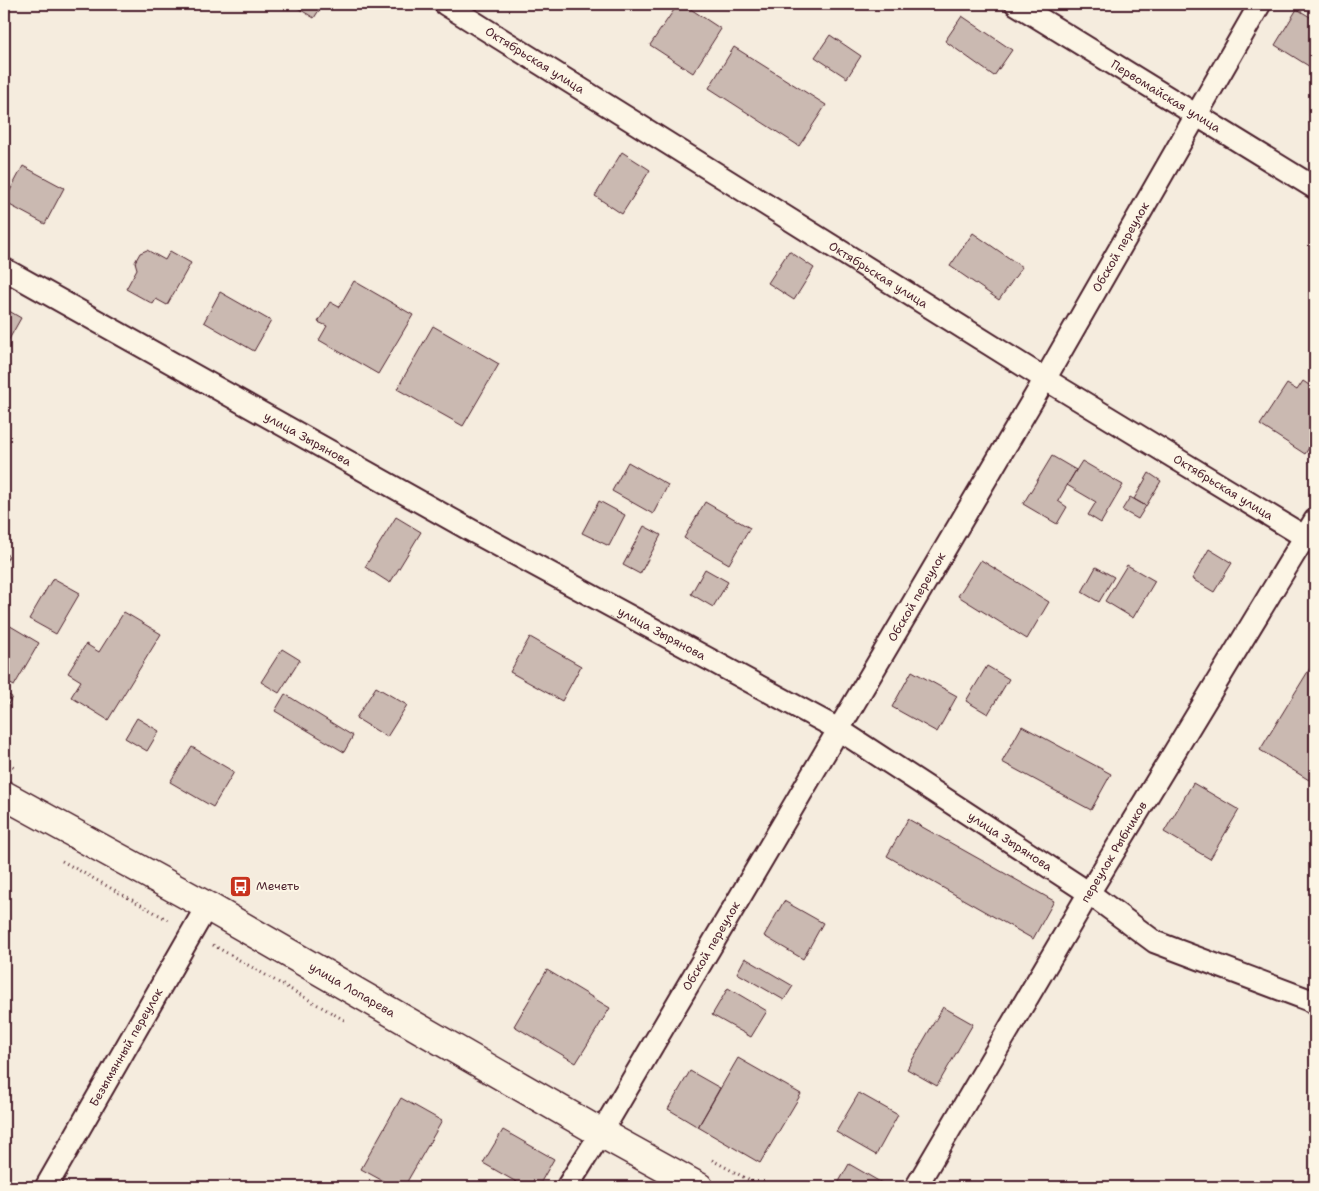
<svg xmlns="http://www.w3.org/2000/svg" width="1319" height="1191" font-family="'Shantell Sans',sans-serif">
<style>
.building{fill:#cab9b1;stroke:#4a1f2b}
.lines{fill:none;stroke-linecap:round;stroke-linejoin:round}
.minor-casing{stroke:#4a1f2b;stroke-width:25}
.secondary-casing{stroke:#4a1f2b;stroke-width:31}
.path{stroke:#4a1f2b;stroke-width:3;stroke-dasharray:1 4;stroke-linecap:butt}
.minor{stroke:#fcf5e5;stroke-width:21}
.secondary{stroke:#fcf5e5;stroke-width:28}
.labels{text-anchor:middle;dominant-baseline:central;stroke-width:4;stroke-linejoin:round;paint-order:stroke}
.street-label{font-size:12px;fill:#4a1f2b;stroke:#fcf5e5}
.poi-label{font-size:12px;fill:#4a1f2b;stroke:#fcf5e5;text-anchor:start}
</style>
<rect width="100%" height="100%" fill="#f5ecde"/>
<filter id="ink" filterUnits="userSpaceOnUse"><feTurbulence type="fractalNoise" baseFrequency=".02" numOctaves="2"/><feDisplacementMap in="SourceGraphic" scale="10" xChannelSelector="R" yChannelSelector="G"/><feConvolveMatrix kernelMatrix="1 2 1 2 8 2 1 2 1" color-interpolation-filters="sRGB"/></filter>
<g filter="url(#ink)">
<path class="building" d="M291 4H323L314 18Z
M678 4H683L721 29 693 73 650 45Z
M1297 9 1315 20V70L1275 45Z
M962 16 1012 50 994 76 945 41Z
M830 35 861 56 847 78 815 57Z
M734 47 826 105 799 146 709 88Z
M622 152 650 170 622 214 595 196Z
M23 166 64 188 45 224 4 202Z
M973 233 1022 267 999 300 950 266Z
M147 250 165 260 170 251 191 263 167 305 156 299 153 304 126 289 137 269 135 262 140 253Z
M789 251 814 268 794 300 768 283Z
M354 281 413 315 378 374 319 340 327 326 318 322 330 302 339 307Z
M220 292 271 321 254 351 204 322Z
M4 308 21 318 7 343 4 341Z
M433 326 499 364 463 426 397 389Z
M1303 381 1315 389V393L1311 399 1315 402V438L1305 454 1260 425 1287 384 1297 390Z
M1052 456 1076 470 1058 501 1067 507 1057 524 1023 504Z
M1082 461 1123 485 1101 523 1088 515 1096 502 1067 485Z
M628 462 668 485 653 514 612 491Z
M1149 473 1161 481 1146 506 1134 499Z
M1130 497 1146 506 1138 519 1122 510Z
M599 501 625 515 609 546 582 533Z
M705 502 750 528 729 564 684 538Z
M396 517 421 532 390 583 365 567Z
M644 526 661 535 640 574 623 565Z
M1209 549 1232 563 1214 592 1192 579Z
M4 553 9 556 4 565Z
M981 560 1049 602 1027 639 958 596Z
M1127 565 1155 581 1133 618 1105 601Z
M1096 567 1114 577 1099 602 1082 592Z
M705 569 728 582 713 607 691 594Z
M53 578 80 593 56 634 29 619Z
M124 612 161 634 108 720 71 697 81 681 68 673 86 644 99 652Z
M7 624 39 643 14 686 4 680V630Z
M530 637 581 666 562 701 510 672Z
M282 649 300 660 279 693 261 682Z
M1315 660V769L1309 780 1260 750Z
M987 666 1009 679 988 714 966 701Z
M912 671 957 696 937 732 892 707Z
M376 687 407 705 387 737 356 718Z
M4 692 12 697 4 712Z
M285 694 353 736 344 752 275 711Z
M137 718 159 731 147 751 125 738Z
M1022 726 1111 774 1091 810 1002 762Z
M192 747 234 772 213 807 170 782Z
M1193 783 1239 810 1210 859 1164 832Z
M908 819 1054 901 1033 939 887 856Z
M784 901 823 923 803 959 764 936Z
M745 958 793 986 784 1000 737 973Z
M547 970 610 1008 576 1063 514 1026Z
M728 988 767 1011 751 1037 712 1015Z
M943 1007 973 1024 937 1086 907 1069Z
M738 1058 801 1094 760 1163 698 1127Z
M690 1071 720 1088 698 1127 668 1109Z
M859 1093 898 1115 876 1155 836 1132Z
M401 1098 442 1121 404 1187H394L361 1169Z
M503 1130 554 1159 538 1187H525L483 1163Z
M849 1164 882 1183 879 1187H836Z"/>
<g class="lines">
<defs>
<g id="minor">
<path id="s1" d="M445 4 1045 379 1315 543"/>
<path id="s2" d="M1016 4 1315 188"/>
<path id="s3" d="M4 269 474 532 838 729 1089 893 1155 942 1309 1000 1315 1004"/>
<path id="s4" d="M46 1187 207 906"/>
<path id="s5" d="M567 1187 601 1133 1045 379 1260 4"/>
<path id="s6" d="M916 1187 1089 893 1315 520"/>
</g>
<g id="secondary">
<path id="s7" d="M4 795 207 906 601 1133 699 1187"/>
</g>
</defs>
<use href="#minor" class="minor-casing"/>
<use href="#secondary" class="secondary-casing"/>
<path class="path" d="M4 761 16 768
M62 861 170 921
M213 945 346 1021
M712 1160 762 1187"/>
<use href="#minor" class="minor"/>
<use href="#secondary" class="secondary"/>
</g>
</g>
<defs>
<symbol id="bus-square" viewBox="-11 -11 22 22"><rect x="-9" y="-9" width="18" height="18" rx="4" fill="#c8321e" stroke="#fcf5e5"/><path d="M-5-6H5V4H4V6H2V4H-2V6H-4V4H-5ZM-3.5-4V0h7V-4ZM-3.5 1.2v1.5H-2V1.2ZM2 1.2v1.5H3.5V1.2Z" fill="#fff"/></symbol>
</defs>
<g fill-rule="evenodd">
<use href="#bus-square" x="228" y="874" width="25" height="25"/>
</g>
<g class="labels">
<g class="street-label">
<text stroke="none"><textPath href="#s1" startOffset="106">Октябрьская улица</textPath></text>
<text stroke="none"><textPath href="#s2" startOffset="176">Первомайская улица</textPath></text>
<text stroke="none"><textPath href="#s5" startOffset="1091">Обской переулок</textPath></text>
<text stroke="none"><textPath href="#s1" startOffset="511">Октябрьская улица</textPath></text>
<text stroke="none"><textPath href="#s3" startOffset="348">улица Зырянова</textPath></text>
<text stroke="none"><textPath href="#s1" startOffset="916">Октябрьская улица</textPath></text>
<text stroke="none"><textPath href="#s5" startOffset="686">Обской переулок</textPath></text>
<text stroke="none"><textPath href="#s3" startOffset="752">улица Зырянова</textPath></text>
<text stroke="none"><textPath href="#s3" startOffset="1158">улица Зырянова</textPath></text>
<text stroke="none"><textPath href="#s6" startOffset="389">переулок Рыбников</textPath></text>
<text stroke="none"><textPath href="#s5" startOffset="281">Обской переулок</textPath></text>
<text stroke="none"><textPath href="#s7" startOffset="399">улица Лопарева</textPath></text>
<text stroke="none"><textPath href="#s4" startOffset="161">Безымянный переулок</textPath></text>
</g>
<g class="poi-label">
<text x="256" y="886">Мечеть</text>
</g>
</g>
<rect width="1319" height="1191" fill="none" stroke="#fcf5e5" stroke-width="20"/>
<rect x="10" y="10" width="1299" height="1171" fill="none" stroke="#4a1f2b" stroke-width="2" filter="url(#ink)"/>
</svg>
